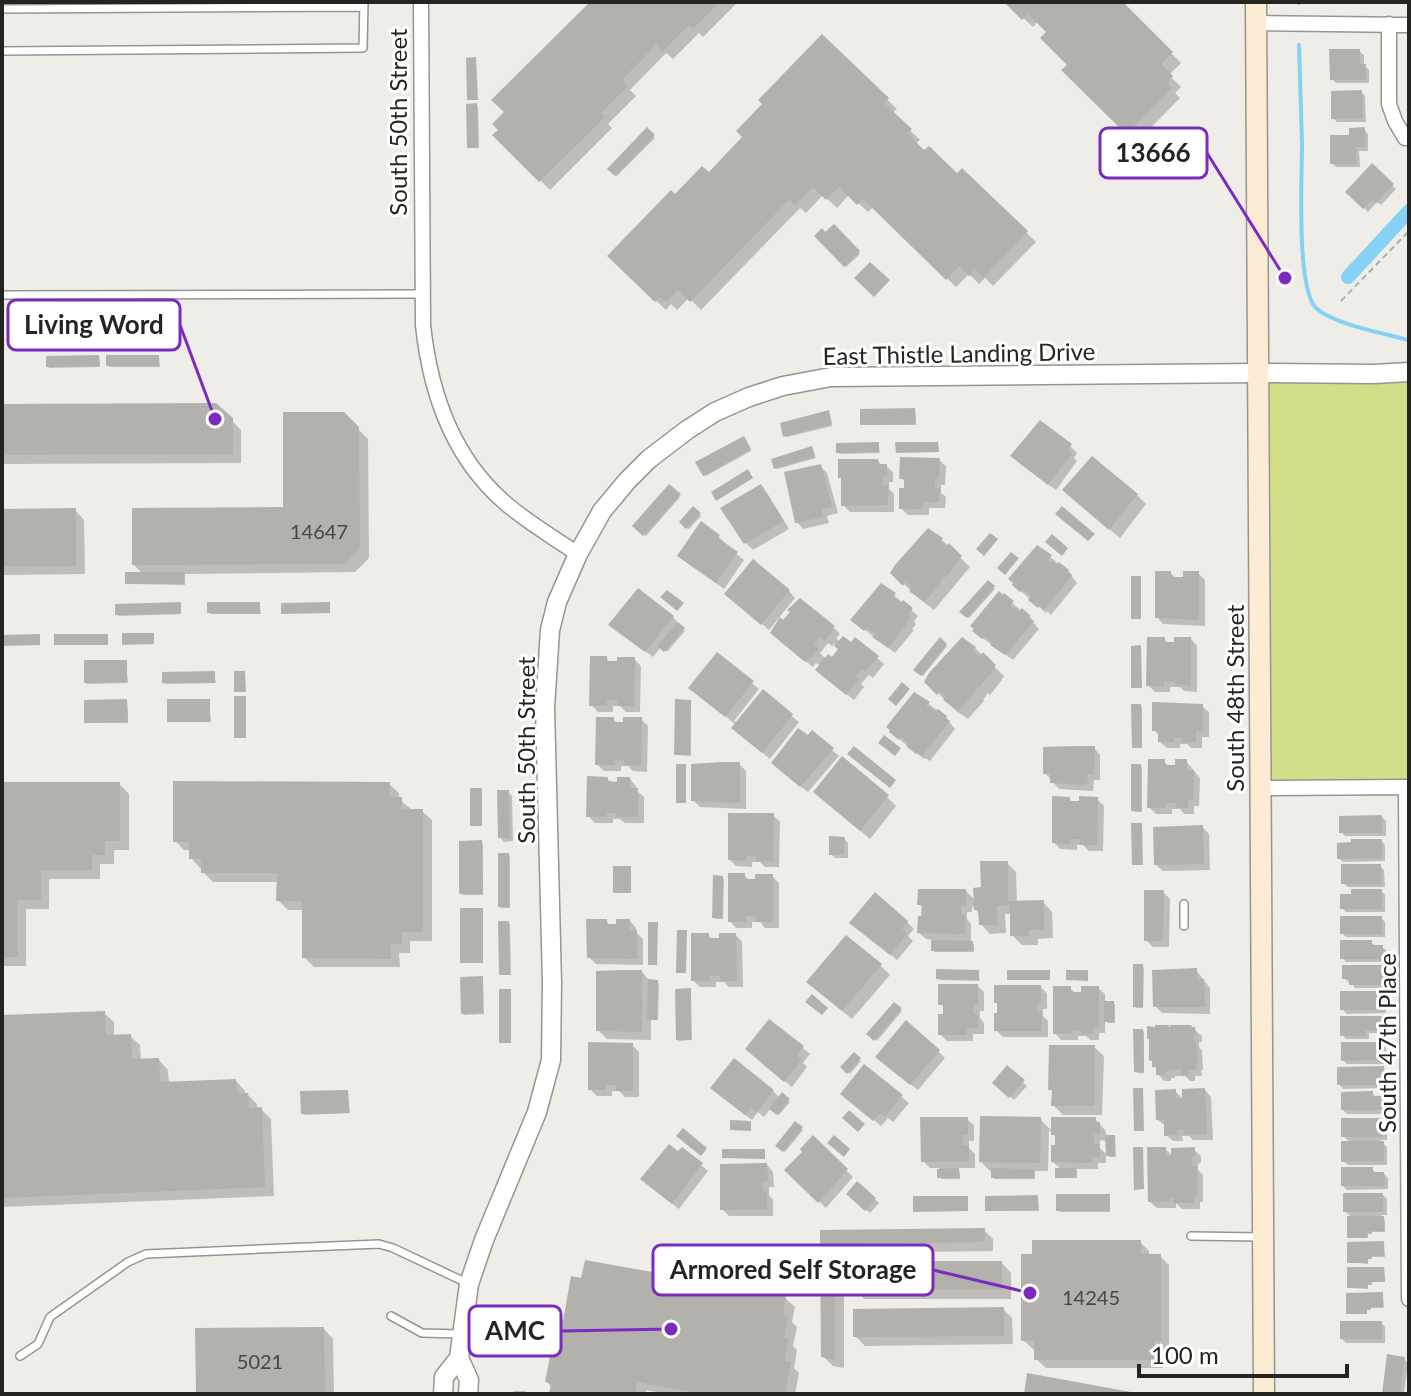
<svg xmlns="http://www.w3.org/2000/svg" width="1411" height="1396" font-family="Lato,sans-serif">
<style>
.green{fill:#d3de88}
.shadow{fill:#0003;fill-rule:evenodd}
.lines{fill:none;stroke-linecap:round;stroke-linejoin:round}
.stream{stroke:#86d1f6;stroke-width:4}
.canal{stroke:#86d1f6;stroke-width:14}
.building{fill:#b2b1ab}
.service-casing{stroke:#96958f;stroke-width:10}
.minor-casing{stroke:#96958f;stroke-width:17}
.tertiary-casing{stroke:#96958f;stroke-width:21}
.secondary-casing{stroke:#96958f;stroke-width:23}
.path{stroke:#afaea9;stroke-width:2;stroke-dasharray:6 4;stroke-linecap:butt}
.service{stroke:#fff;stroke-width:7}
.minor{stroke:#fff;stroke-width:14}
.tertiary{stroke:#fff;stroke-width:18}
.secondary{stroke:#fdecd4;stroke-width:20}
.labels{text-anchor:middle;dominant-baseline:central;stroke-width:6;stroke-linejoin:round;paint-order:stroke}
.number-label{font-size:20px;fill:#484744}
.street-label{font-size:24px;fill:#242421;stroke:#fff}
.leader{fill:none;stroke:#7b2cbf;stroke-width:3}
.callout-dot{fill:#7b2cbf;stroke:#fff;stroke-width:3}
.callout{fill:#fff;stroke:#7b2cbf;stroke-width:3}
.callout-label{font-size:26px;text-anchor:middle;font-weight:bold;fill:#242421}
</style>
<rect width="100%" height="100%" fill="#efede7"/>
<path class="green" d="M1409 372V787L1260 788 1258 373Z"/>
<path class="shadow" d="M593 2H738L703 37 699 33 673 59 666 53 630 90 636 96 608 124 612 128 550 190 495 135Z
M1007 2H1120L1181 63 1169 75 1181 87 1175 93 1180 98 1137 142 1064 70 1069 65 1049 32 1038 21 1033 27Z
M1319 2H1338V4H1321Z
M822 36 897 109 892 113 920 140 915 144 957 175 962 170 1036 242 993 286 985 278 979 284 969 274 956 287 873 207 868 212 849 195 837 208 823 195 806 213 800 208 701 310 689 298 677 310 671 304 666 310 610 256 675 196 709 175 745 137Z
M1359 51 1364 55V65L1369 70V83H1336L1332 79Z
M1361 92 1365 96 1366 122H1337L1333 118Z
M477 105 478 107 479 148H470L468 147Z
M1364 129 1368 134V151H1359L1360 167H1336L1332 163 1351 137Z
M647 130 655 138 617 176 609 168Z
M1372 166 1396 189 1381 205 1377 202 1368 212 1348 192Z
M834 226 860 254 846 267 816 236 825 235Z
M99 357 100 367 49 368 48 366Z
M159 357 160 367H110L108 365Z
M216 405 241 430V463L2 464V406Z
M915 410 916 425H864L862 424Z
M343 414 368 439 369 558 355 572 185 574V585L129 584 127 583 143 574 134 565 285 509Z
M829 414 832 426 787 437 785 436Z
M745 440 751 451 706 476 704 475Z
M878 444 880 453 840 454 838 452Z
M1070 446 1077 453 1074 458 1077 461 1056 490 1019 463Z
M812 448 816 458 777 469 776 468Z
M939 460 946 466 945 485H941V493L946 497 945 508H929V515H908L901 508 906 483 901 478Z
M878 461 882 466H886L893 472V482H889V489L894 494V512H850L843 505Z
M820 466 827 473 838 513 827 516 829 523 803 529 797 522Z
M761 486 767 493 789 529 753 550 746 543Z
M670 487 680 497 646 536 635 526Z
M1137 495 1146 504 1120 538 1074 499Z
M693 509 701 516 689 529 681 522Z
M75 510 84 520 85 574 2 575V511Z
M718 536 725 543 724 544 744 560 724 589 686 562Z
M941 539 970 567 934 610 921 600 892 573Z
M1050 557 1068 571 1077 583 1051 615 1047 611 1046 613 1014 585Z
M1171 573 1176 578H1185L1198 573 1205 580V626L1163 624 1157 617Z
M988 583 995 589 969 618 962 612Z
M789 591 795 598 769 630 733 600Z
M894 595 918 616 914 621 916 624 912 629 914 630 895 653 860 626Z
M1012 603 1029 617 1039 629 1013 660 981 637Z
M180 604 181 614 119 616 117 614Z
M259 604 261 614H210L209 612Z
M673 617 685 631 667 652 661 647 653 657 618 631Z
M833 627 840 634 836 638 840 642 877 658 884 664 873 678 869 675 861 684 864 687 854 700 824 676 821 666 816 663 813 667 779 640ZM828 643 832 646 835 644 840 650 832 660 826 659 820 653Z
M1164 639 1169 644 1191 639 1197 646V692L1184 691 1180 687H1170V692H1155L1148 685Z
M940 640 947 646 923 676 916 670Z
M975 648 1004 676 1001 681 990 695 988 693 983 700 984 701 968 719 955 710 927 682Z
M718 655 759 689 734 721 737 723 763 692 799 722 770 759 740 734 736 725 698 694Z
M606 658 611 663 634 659 641 666 640 712H626L620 706H613V712H598L591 705Z
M126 662 128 683 87 684 86 682Z
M214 673 216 683 166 684 164 683Z
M127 701 128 723H88L86 722Z
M209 701 211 722H171L169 721Z
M690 702 691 703V756L678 755 676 754Z
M929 704 946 718 955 729 930 761 925 758 924 759 898 738Z
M1140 706 1142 707V748H1135L1134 747Z
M1202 706 1209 712V737H1202V748H1191L1187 744H1180V748H1167L1160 742V736L1154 730Z
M613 719 618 724 641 719 648 726 647 772 633 771 628 766H621V771H604L597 764Z
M812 733 839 756 808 792 780 770Z
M1094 748 1100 755V780H1094L1093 791 1059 789 1045 773Z
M1164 761 1169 767H1177L1186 761 1200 778 1199 806H1194V814H1184L1180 809H1172V814H1156L1149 807Z
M739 764 746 771V809L700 807 693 800Z
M1140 766 1142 767V812H1135L1133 810Z
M607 779 612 783 630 779 636 786V790L644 797V823H625L620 819H613V823H595L588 816Z
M2 784H119L129 794V850H114V864H100V879H49V909H26V966H2Z
M389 784 399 793V799L410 808V811H422L432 820V941H410V953H399L400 967H314L304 957V910H288L278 900 279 882H213L203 872V868H200L191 858V850H184L175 841Z
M508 792 512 796 513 841 504 842 500 837Z
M887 797 896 806 870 839 825 801Z
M1069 799 1074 803 1097 799 1104 806 1103 851H1089L1083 845H1077V850L1060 849 1054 842Z
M773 815 780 822 779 867H765L760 862H752V867L736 866 730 860Z
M1382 817 1386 821V836H1345L1341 832Z
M1202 827 1209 834 1210 870 1163 871 1156 865Z
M844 839 848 843V858H835L831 854Z
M1381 841 1385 845V861L1343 862 1339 858Z
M481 842 483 844V895H463L461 893Z
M509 855 510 857V908H501L500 906Z
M1007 863 1016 872 1017 903 1043 902 1052 912 1053 938 1038 939V945H1022L1012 935V914H1005L1006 933 990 934 981 924 980 914 972 906V912H967V919L971 924V943L974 944V952H934L933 940 926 939 919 933 924 909 919 904 966 891 976 901 983 889Z
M1380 866 1384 870 1385 887H1348L1343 883Z
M744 875 750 881 772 876 779 883V928H765L760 922H752V928H736L730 921Z
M722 878 724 879 723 919H715L714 917Z
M1381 891 1385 895V912H1346L1342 908Z
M1163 892 1170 899 1169 947H1153L1146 940Z
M1381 918 1385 922V937H1346L1342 933Z
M606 921 611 926 630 921 636 928V932L643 939V965L596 964 589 957Z
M907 922 914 929 908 936 913 941 897 960 859 930Z
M509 923 510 925 511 975H502L501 974Z
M708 935 713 940 736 935 742 942 743 987H729L724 982H716V987H700L693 980Z
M1371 942 1376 947H1382L1387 951V962H1346L1342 958Z
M881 966 890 975 852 1019 818 991Z
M1142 966 1144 968 1143 1008H1136L1135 1006Z
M1381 967 1385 971V988H1355L1351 982H1348L1344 978Z
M1196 970 1210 988V1014L1162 1013 1155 1006Z
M642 972 651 982 659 983 658 1020H651V1040L607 1039 598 1030Z
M978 972 980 981 940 980 938 978Z
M482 978 483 980 484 1014 464 1015 463 1013Z
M978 986 984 992V1011H980V1018L984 1023V1034H973V1041H947L940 1034 945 1008 940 1004Z
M1041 987 1047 994V1009H1043V1016L1048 1021V1037H1003L996 1030 999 1015V1005L996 1002Z
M1070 988 1076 994 1098 988 1105 994V1003L1115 1004V1023H1108L1105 1020V1033H1099V1040H1090L1086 1036H1078V1040H1061L1055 1033Z
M690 990 691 992 692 1040 679 1041 678 1039Z
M1381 993 1385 998 1386 1013 1347 1014 1342 1009Z
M894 1004 902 1011 877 1041 869 1034Z
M104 1013 114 1022V1036H130L140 1045 141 1061 159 1060 168 1070 169 1084 236 1081 245 1091V1095H248L257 1104V1109H261L271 1119 274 1196 2 1207V1017Z
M1383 1018 1387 1022V1033H1369V1039H1346L1342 1035Z
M769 1021 810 1054 803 1063 807 1067 792 1087 754 1056Z
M1157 1027H1191L1202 1036V1042H1199V1047L1202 1050 1203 1070H1201L1202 1076H1195V1081H1190L1185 1076H1175V1078H1171V1081H1164L1158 1074V1070L1154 1066Z
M1143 1031 1144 1032V1073H1137L1136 1071Z
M1382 1044 1386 1048 1387 1064H1347L1343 1060Z
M632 1045 639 1052V1097H625L619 1091H612V1096H597L590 1089Z
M1094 1047 1104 1056 1102 1115H1063L1053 1105 1054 1093 1050 1089Z
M938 1051 945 1058 918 1090 884 1063Z
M854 1054 861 1061 850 1074 843 1067Z
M865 1066 909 1103 893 1122 888 1118 881 1126 849 1100Z
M1007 1068 1027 1086 1014 1100 994 1083Z
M1383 1068 1387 1072V1088L1343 1089 1339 1084Z
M1205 1090 1211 1097 1213 1140H1193L1189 1136H1182L1183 1141H1173L1166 1135 1165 1126 1158 1120 1175 1091 1184 1100Z
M773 1091 780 1098 783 1095 790 1102 779 1115 771 1108 764 1117 758 1112 752 1120 719 1095Z
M348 1092 350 1113 304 1115 303 1113Z
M1372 1093 1377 1098H1383L1387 1102V1114H1347L1343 1110Z
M967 1119 974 1125V1141H969V1148L975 1154V1168H956L960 1172V1179H941L939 1168H930L923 1161Z
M1040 1119 1053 1132 1095 1119 1106 1131V1137L1115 1138 1116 1157H1109L1106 1154V1163H1098V1169H1077V1178H1058L1057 1177 1062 1170 1053 1162 1057 1138 1049 1130 1048 1171H1035V1179H994L993 1171H990L981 1162ZM1100 1140 1107 1141V1155L1100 1148Z
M1382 1120 1387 1124V1140H1380L1387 1147V1165H1348L1343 1161 1351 1143 1343 1136Z
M796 1124 803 1130 785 1152 778 1146Z
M813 1138 853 1177 826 1208 787 1170 805 1152Z
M1165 1149 1173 1156 1194 1150 1201 1156V1162L1198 1164V1170L1203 1175V1202H1200V1209H1182L1176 1203V1208H1157L1150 1202Z
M682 1150 708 1171 679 1209 649 1186Z
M767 1165 773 1172 774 1187H769V1195L773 1200V1216H729L722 1209Z
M1372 1169 1377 1174H1384L1388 1178V1189L1347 1190 1343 1186Z
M857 1184 879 1203 870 1213 848 1194Z
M1383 1195 1387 1199V1215H1381L1385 1220V1232H1372V1234H1368V1238H1350L1349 1237 1352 1218 1345 1211Z
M1109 1196 1110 1212H1060L1058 1210Z
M1038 1197 1039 1211H988L987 1210Z
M984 1230 993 1239V1251L844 1253V1368L833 1366 823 1356 822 1232Z
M1140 1242 1149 1251V1256H1160L1169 1265V1349H1163V1368H1046L1036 1359V1349H1033L1023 1340Z
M1384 1243 1385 1257H1372V1259H1368V1264L1349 1262Z
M1002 1263 1011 1273V1299H864L855 1289Z
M1384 1269 1385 1282H1372V1285H1368V1289L1349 1288Z
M1383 1294 1384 1308H1371V1310H1367V1314L1348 1313Z
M785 1298 795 1307 792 1322 797 1327 793 1346 797 1350 794 1368 799 1373 795 1394H666L646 1390V1394H551L552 1387 547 1382Z
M1003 1309 1012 1318 1013 1344 865 1346 855 1336Z
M1381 1323 1385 1327V1343H1346L1342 1339Z
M324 1329 333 1339 334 1394H198Z
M1404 1359 1408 1363 1404 1394H1384Z
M513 1391H525L528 1394H513Z"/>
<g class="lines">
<path class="stream" d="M1298 2 1299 3
M1299 45C1300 78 1301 111 1302 144 1302 175 1296 288 1316 308 1333 324 1386 334 1409 340"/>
<path class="canal" d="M1348 277 1409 211"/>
</g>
<path class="building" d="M590 2H720L693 29 689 25 662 52 656 45 622 80 628 86 601 113 605 117 539 182 492 135 498 130 492 124 504 112 491 100Z
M1004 2H1123L1173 52 1161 64 1173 76 1167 83 1172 88 1126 134 1061 70 1067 65 1040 38 1046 32 1028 14 1022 20Z
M822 34 889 98 884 103 912 129 908 134 924 150 929 146 957 173 962 168 1028 231 983 278 975 270 969 276 959 266 946 280 863 199 857 205 839 187 826 200 813 187 795 205 789 200 690 302 678 290 666 302 660 297 655 302 607 256 671 190 675 194 702 166 709 172 742 137 736 131 762 104 758 100Z
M1329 49H1360V64H1366V80H1330Z
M476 57 478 100H467L466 58Z
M1362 90 1363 118 1331 119V91Z
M477 103 478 147 467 148 466 104Z
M647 127 655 135 615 176 607 169Z
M1365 127V147H1356V164H1330V135H1349V128Z
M1372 163 1394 184 1376 203 1372 200 1363 209 1345 192Z
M834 224 860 251 844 267 814 236 822 228 825 232Z
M870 262 890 280 874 297 854 278Z
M99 355 100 366 46 367V356Z
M106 355H159V366H106Z
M216 403 233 418V454L2 455V404Z
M915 408 916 424 860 425V409Z
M829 410 832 424 783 437 780 423Z
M283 412H344L359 427 360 548 345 564 132 565V508L283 507Z
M1040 420 1072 444 1068 450 1072 453 1048 485 1010 456Z
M744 436 751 449 703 476 695 462Z
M879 442V452L836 453V443Z
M895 442H938L939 452 896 453Z
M812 446 815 456 774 469 771 459Z
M1092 456 1138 494 1109 530 1062 490Z
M900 457 940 458 939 479H935V488H940L939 502H923V509H899V488H904V479H899Z
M838 459H878L879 464H887V476H883V485H888V505L841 506V478H838Z
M821 464 832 507 822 509 823 517 795 523 784 472Z
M748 469 753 478 716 501 711 492Z
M669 484 681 494 643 536 632 526Z
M761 484 784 521 744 544 720 508Z
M693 506 701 513 686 529 679 522Z
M1062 506 1095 534 1088 541 1055 514Z
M76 508V566H2V509Z
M701 521 720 535 718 538 738 552 716 583 677 556Z
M928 528 943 538 940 541 946 547 949 543 962 556 945 578 944 576 940 580 942 581 930 596 924 602 909 591 912 587 905 582 903 586 890 573 895 565Z
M990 533 998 539 984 556 976 549Z
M1052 534 1068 548 1062 556 1045 542Z
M1037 545 1052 555 1048 560 1057 565 1059 562 1069 570 1068 571 1072 575 1044 610 1039 606 1038 608 1028 600 1031 596 1023 590 1020 592 1012 585 1013 583 1008 579Z
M1011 552 1019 558 1005 575 997 568Z
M753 559 790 590 761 625 724 594Z
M1155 571H1171V577H1183V571H1199V620L1155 618Z
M125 572H184V584H125Z
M1131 576H1141V619H1131Z
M988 580 995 586 967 618 959 612Z
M881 583 896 593 893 597 901 603 903 600 913 608 908 614 911 616 907 621 908 622 888 648 872 637 876 633 873 631 871 632 867 628 864 631 850 620Z
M638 588 674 616 645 652 608 625Z
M667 590 684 603 677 611 660 597Z
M999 591 1003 595 1004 593 1014 601 1010 606 1019 611 1022 608 1031 616 1029 617 1034 621 1005 655 990 645 992 643 985 636 982 639 972 631 974 629 970 626Z
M800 598 835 626 831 630 832 632 825 641 820 637 814 645 819 649 810 659 809 658 805 662 770 633 780 617 783 620 790 612 787 610Z
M181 602V614L115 615V604Z
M207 602H260V614L207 613Z
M330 602V613L281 614V603Z
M678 622 685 628 664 652 657 646Z
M122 633H154V644L122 645Z
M40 634V645L2 646V635Z
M54 634H108V645H54Z
M843 636 851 642 855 637 879 656 865 672 862 669 856 676 859 679 846 695 815 670 828 654 832 657 838 649 834 646Z
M940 637 947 644 921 676 913 670Z
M962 637 976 647 973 651 980 656 983 652 996 665 992 670 993 671 979 687 978 686 975 689 976 691 958 711 943 700 946 696 940 691 937 695 924 682 929 673Z
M1147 637H1165V642H1174V637H1191V686L1175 685V682L1164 681V686H1146Z
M1141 645 1142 688H1131V646Z
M717 652 754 681 725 717 688 688Z
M590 656H607V661H617V657H635L634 706H617V700H607V706H589Z
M84 660H127V682L84 683Z
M215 671V683H162V672Z
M234 671H245L246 692H234Z
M902 682 910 689 896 706 888 699Z
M763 689 793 714 762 753 731 728Z
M914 692 930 702 927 706 935 711 938 709 947 716 946 718 950 721 922 756 918 753 916 754 906 746 909 743 901 737 899 740 889 732 890 730 886 727Z
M234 696H246V738H234Z
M127 699 128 722 84 723V700Z
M167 699H210V722H167Z
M675 699 691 700 690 755H674Z
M1152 702 1203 704V731H1196V742H1183V738H1174V742H1158V731H1152Z
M1131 704H1141L1142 747 1132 748Z
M596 717H614V722H623V717H642L641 766 624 765V760H615V765H595Z
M798 728 808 735 812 730 834 748 800 787 771 763Z
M884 735 901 748 895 756 878 743Z
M854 746 896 780 890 788 847 754Z
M1074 746H1095L1094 774H1088L1087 785 1050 783V774H1043V747Z
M842 756 889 795 860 831 813 792Z
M1148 759H1165V765H1175V759H1187V770H1194L1193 800H1188V808H1176V803H1166V808H1147Z
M722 762H740V803L691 801V764Z
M676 764H686V803H676Z
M1131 764H1141V811H1131Z
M587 776 608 777V781L617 782V777H630V788H638V817H616V813H607V817H586Z
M173 781 390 782V797H402V809H423V932H402V944H390L391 959 302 958V901H276L277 873H201V859H189V842H173Z
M2 782H120V841H105V855H92V870H41V900H17L18 957H2Z
M470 788H482V826H470Z
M497 790H509L510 838H498Z
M1052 796 1070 797V801H1079V796L1098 797 1097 845H1080V839H1071V844L1052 843Z
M728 813H774L773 861H756V856H746V861L728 860Z
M1382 815V833H1339V816Z
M1131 823H1142L1143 865H1132Z
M1203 825 1204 864 1154 865 1153 827Z
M829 836 845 837 844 855H829Z
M1351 839H1382V858L1337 859V843L1351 842Z
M482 840 483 894H459V841Z
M498 853H509V907H498Z
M980 861H1008V901L1044 900V930H1029V936H1010V905L997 906V925H979L978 910H974L973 888 981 887Z
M1341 864H1381V884H1341Z
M613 866H631V893H613Z
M728 873H745V879H755V874H773V922H756V916H746V922H728Z
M713 875 723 876 722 918H712Z
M918 889H966V906H961V915H965V934L917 933 918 916H921L922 905H917Z
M1351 889H1382V909H1340V894H1351Z
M1144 890H1164L1163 941H1144Z
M875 892 908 921 902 929 907 933 890 955 849 923Z
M460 908H483V963H460Z
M1340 916H1382V934H1340Z
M586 919H607V924H616V919H630V930H637V959L587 958Z
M498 921H509L510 975H499Z
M648 922H658L657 965H648Z
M677 930H687L686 973H676Z
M691 933H709V938H719V933H736L737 981H720V976H710V981H691Z
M846 935 882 964 842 1011 806 982Z
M931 940 973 941V951H931Z
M1340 940H1372V945H1383V959H1340Z
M1133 964H1143V1007H1133Z
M1342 965H1382V985H1349V979H1342Z
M1197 968V979H1204L1205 1007H1153L1152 970Z
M936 969 979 970V980L936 979Z
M623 970H642V1032L596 1031V971Z
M1007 970H1050V980H1007Z
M1066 970H1088V981L1066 980Z
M483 976V1013L461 1014 460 977Z
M648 979 658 980 657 1020 647 1019Z
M938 984H978V1005H974V1014H978V1028H967V1035H938V1014H943V1005H938Z
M994 985H1041V1003H1037V1012H1042V1031H994V1013H997V1003H994Z
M1053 986H1071V992H1081V986H1099V1027H1093V1034H1081V1030H1072V1034H1053Z
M691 988V1040H676L675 989Z
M499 989H511V1043H499Z
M1340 991H1382V1010H1340Z
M812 994 828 1008 822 1015 805 1002Z
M1104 1001H1114V1022H1104Z
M894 1002 902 1008 874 1041 866 1034Z
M105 1011 106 1035 131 1034 132 1059 159 1058 160 1082 236 1079 237 1093H248L249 1108 262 1107 265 1187 2 1198V1015Z
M1340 1016H1383V1030H1365L1366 1036H1340Z
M769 1019 804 1046 797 1055 802 1059 784 1082 745 1049Z
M906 1020 940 1050 910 1085 875 1057Z
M1155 1025H1169V1032L1170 1025H1191L1192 1027H1195L1196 1036H1193L1194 1042 1196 1041 1198 1064H1195L1196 1070H1189V1075H1181V1069L1169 1070V1071L1165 1072 1166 1075H1156V1067H1152V1061L1149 1060V1039H1147V1026L1155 1027Z
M1133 1029H1143L1144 1072H1134Z
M588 1042 633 1043V1091H616V1085H606V1090H588Z
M1341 1042H1383V1060L1341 1061Z
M1049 1045H1095L1094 1106H1051L1052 1090H1048Z
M854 1052 861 1058 847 1074 840 1067Z
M734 1058 774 1090 757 1112 751 1107 745 1115 710 1088Z
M864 1064 903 1095 885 1117 880 1113 873 1121 840 1094Z
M1007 1065 1025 1080 1009 1098 992 1083Z
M1384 1066V1085H1337V1067Z
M1133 1088H1143L1144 1131H1134Z
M1205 1088 1207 1134H1184V1130H1177V1135L1164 1136V1120H1156L1155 1090 1176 1089V1098H1182V1089Z
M348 1090 349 1113 301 1114 300 1091Z
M1373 1091V1096H1384V1110H1341V1092Z
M782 1092 790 1099 777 1115 769 1109Z
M849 1110 865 1124 858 1132 842 1118Z
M980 1116 1041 1117 1040 1163 979 1162Z
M920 1117H968V1135H963V1145H969V1162H921Z
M1051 1117H1096V1122H1100V1135L1094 1134V1144H1100V1157H1092V1163L1051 1162V1145H1055V1135H1051Z
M1341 1118H1383V1137H1341Z
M730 1120 751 1121V1131L730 1130Z
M795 1121 803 1127 783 1152 775 1146Z
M683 1128 707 1148 701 1156 676 1136Z
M813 1135 848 1169 818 1203 784 1170 802 1152 800 1149Z
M834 1135 850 1149 844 1157 827 1143Z
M1105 1135H1115V1156H1106Z
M1341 1141H1384V1161L1341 1162Z
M669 1144 678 1151 682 1147 703 1163 672 1204 640 1179Z
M1133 1147H1143L1144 1189 1134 1190Z
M1147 1147H1166V1156H1171V1148L1195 1147V1156L1192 1157V1166H1197V1196H1194V1203H1173V1198H1170V1202H1148Z
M722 1149H765V1159L722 1158Z
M767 1163 768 1181H763V1191H767V1210H720V1164Z
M1341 1167H1373V1172H1384L1385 1186H1341Z
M959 1168V1178H937V1169Z
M991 1168 1034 1169V1178H991Z
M1055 1168H1076V1177L1055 1178Z
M857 1181 876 1198 865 1211 846 1194Z
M1343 1193H1383V1212H1343Z
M1056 1194H1110V1211H1056Z
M1038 1195V1210L985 1211V1196Z
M913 1196H968V1211L913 1212Z
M1347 1216H1384V1231H1371V1233H1367V1238H1347Z
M985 1228V1242L835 1244V1360L821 1357 820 1230Z
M1032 1240H1141V1254H1161V1341H1154V1360H1034V1341H1021V1254H1032Z
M1384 1241V1256H1371V1259H1368V1263H1347V1242Z
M585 1260 786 1296 783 1315 788 1316 784 1338H789L785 1361 791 1362 785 1394H693V1392L637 1382 635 1394H549L551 1383 545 1382 557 1320 563 1321 571 1276 581 1278Z
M853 1261H1002V1290H853Z
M1347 1267H1384L1385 1281 1371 1282V1284H1368V1288H1347Z
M1383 1292V1307H1371V1309H1367V1314H1346V1293Z
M1004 1307V1336L853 1337V1309Z
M1340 1321H1382V1339H1340Z
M324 1327 325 1394H196L195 1328Z
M1387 1354 1405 1357 1400 1394H1382Z
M1027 1373 1131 1392V1394H1024Z"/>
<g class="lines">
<defs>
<path id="service" d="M2 9 364 7
M2 51 363 48 364 2
M2 295 423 294
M1184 926V904
M1191 1236 1260 1237
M391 1316 422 1333 460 1334
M20 1356 38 1344 50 1317 128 1262 146 1254 379 1244 393 1248 467 1283"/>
<path id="minor" d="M421 2 423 325C430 391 452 456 503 501 525 521 553 537 578 554
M1256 23 1409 25
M1389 24V104L1395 121 1405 138
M1406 787 1409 1299
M1260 788 1409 787"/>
<path id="tertiary" d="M459 1358 469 1380 468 1394
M443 1394 444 1377 459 1358 469 1284 484 1240 537 1112 551 1060 552 983 545 708 550 630 557 602 578 554 602 511 627 481 649 459 687 430 715 412 749 397 783 386 831 377 1258 373 1374 374 1409 372"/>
<path id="secondary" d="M1256 2 1264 1394"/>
</defs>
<use href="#service" class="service-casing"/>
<use href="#minor" class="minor-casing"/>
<use href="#tertiary" class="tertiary-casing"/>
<use href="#secondary" class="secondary-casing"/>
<path class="path" d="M1341 301 1409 231"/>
<use href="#service" class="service"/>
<use href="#minor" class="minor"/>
<use href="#tertiary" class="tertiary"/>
<use href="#secondary" class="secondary"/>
</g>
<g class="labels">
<g class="number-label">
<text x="319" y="531">14647</text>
<text x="1091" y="1297">14245</text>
<text x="260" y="1361">5021</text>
</g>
<g class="street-label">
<text transform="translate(397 122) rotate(-90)">South 50th Street</text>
<text transform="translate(959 353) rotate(-1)">East Thistle Landing Drive</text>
<text transform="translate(1234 698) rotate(-90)">South 48th Street</text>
<text transform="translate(525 750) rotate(-90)">South 50th Street</text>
<text transform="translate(1386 1043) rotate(-90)">South 47th Place</text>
</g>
</g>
<path class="leader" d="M1285 278L1207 153M215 419L180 325M1030 1293L933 1270M671 1329L561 1331"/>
<g class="callout-dot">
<circle cx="1285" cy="278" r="8"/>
<circle cx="215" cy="419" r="8"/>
<circle cx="1030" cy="1293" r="8"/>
<circle cx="671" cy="1329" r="8"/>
</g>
<g class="callout">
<rect x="1100" y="128" width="107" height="50" rx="8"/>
<rect x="8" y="300" width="172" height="50" rx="8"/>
<rect x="653" y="1245" width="280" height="50" rx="8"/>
<rect x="469" y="1306" width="92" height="50" rx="8"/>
</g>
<g class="callout-label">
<text x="1153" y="162">13666</text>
<text x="94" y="334">Living Word</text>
<text x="793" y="1279">Armored Self Storage</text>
<text x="515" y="1340">AMC</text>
</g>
<rect width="1411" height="1396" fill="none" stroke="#242421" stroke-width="8"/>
<path d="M1139 1364v12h208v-12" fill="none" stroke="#242421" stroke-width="4"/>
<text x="1151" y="1364" font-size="24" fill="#242421" stroke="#ffffff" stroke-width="6" paint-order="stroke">100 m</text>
</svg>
